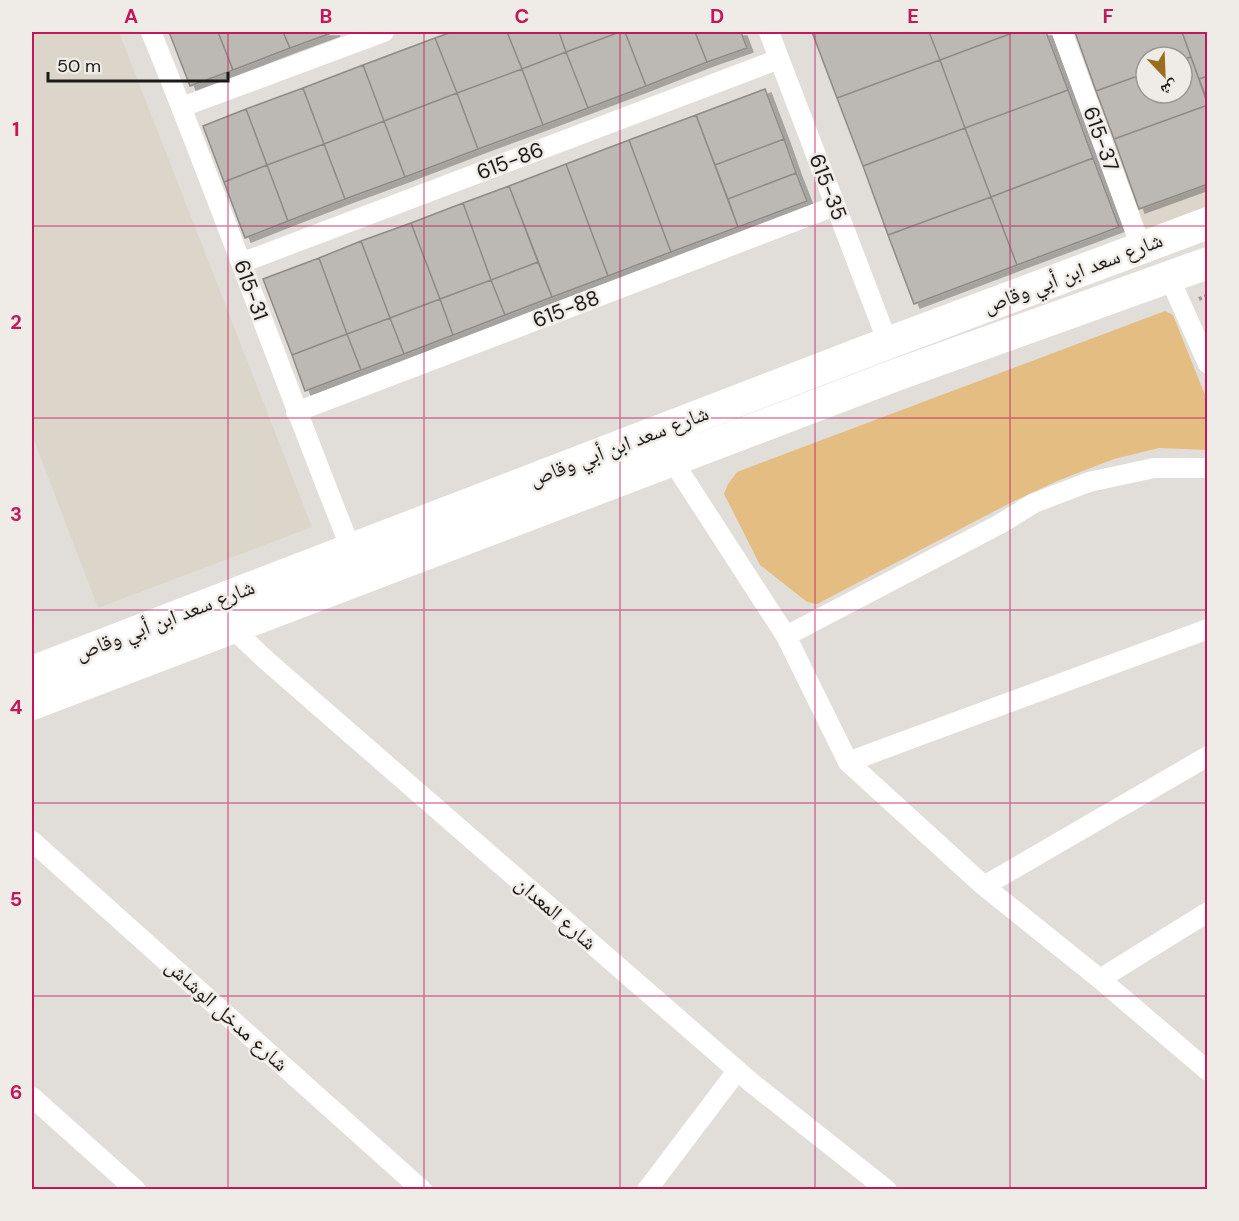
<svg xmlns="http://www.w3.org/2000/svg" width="1239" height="1221" font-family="'DM Sans','Noto Naskh Arabic',sans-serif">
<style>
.built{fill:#dcd5ca}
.green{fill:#e4bd83}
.building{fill:#bcb9b5;stroke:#8e8b87;stroke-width:1.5;filter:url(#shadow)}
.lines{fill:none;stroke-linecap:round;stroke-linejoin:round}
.path{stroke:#9c9a97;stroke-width:4;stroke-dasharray:3 3;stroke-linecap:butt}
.minor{stroke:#fff;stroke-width:20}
.primary{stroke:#fff;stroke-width:32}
.grid{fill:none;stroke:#c2185b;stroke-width:1.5;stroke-opacity:0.55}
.labels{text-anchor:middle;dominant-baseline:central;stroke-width:5;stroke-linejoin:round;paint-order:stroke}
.street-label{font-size:21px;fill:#1b1a18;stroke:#efece7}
.neatline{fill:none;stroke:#c2185b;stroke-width:2}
.grid-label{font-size:20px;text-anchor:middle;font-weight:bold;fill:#c2185b}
</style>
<defs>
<filter id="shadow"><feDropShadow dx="6" dy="4" stdDeviation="0" flood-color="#0004"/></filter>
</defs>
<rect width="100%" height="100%" fill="#e1deda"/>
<path class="built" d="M32 32H119L312 527 98 608 32 435Z
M1207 105V210L1158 228 1140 224 1106 142Z"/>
<path class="green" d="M1165 311 1173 315 1207 400V450L1159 448 1114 459 1057 481 1010 503 817 604 807 602 760 565 724 494 728 484 737 472Z"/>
<path class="building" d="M169 32H218L233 70 190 86Z
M218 32H283L290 48 233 70Z
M283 32H334L290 48Z
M452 32H507L522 69 457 93 435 38Z
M507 32H559L566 52 522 69Z
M559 32H620L566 52Z
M620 32H625L646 86 588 108 566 52Z
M625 32H695L707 62 646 86Z
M695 32H741L747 48 707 62Z
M812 32H929L940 60 837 98Z
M929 32H1015L940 60Z
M1015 32H1046L1068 90 965 128 940 60Z
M1075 32H1182L1191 57 1182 60V57H1146V73L1096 91Z
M1182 32H1208V76L1199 79Z
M435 38 457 93 384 121 363 65Z
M566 52 588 108 543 125 522 69Z
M1191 57 1208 105 1114 139 1096 91 1146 73V93H1182V60Z
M940 60 965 128 863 166 837 98Z
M363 65 384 121 324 144 303 88Z
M522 69 543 125 478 149 457 93Z
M1208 76V102L1199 79Z
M303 88 324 144 267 165 246 109Z
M765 89 784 139 715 165 696 115Z
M1068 90 1093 158 991 197 965 128Z
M457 93 478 149 405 177 384 121Z
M1208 105V184L1139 209 1114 139Z
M246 109 267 165 224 182 203 126Z
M696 115 738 227 671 252 629 140Z
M384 121 405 177 345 199 324 144Z
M965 128 991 197 888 235 863 166Z
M784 139 796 173 728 199 715 165Z
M629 140 671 252 608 276 566 164Z
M324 144 345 199 288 221 267 165Z
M1093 158 1119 227 1017 265 991 197Z
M566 164 608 276 552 297 509 186Z
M267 165 288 221 245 238 224 182Z
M796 173 807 201 738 227 728 199Z
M509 186 538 262 491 280 463 203Z
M991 197 1017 265 914 304 888 235Z
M463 203 491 280 440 299 411 223Z
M411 223 440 299 390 318 361 241Z
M361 241 390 318 347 334 319 258Z
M319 258 347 334 292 355 263 279Z
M538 262 552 297 505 315 491 280Z
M491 280 505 315 453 335 440 299Z
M440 299 453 335 404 354 390 318Z
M390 318 404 354 361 370 347 334Z
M347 334 361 370 305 391 292 355Z"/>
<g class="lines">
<path class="path" d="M1199 299 1208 295"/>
<path class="minor" d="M151 32C221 203 282 377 351 549
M769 32 888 343
M1062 32 1141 247
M182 107 384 32
M241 263 779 59
M1169 277 1208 364
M296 412 835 206
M672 460 786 636 848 762 984 886 1100 979 1208 1071
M232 628 267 661 753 1084 887 1190
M786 636 1000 524 1034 503 1089 482 1154 468H1208
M848 762 1208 629
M32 841 422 1190
M984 886 1208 756
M1100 979 1208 912
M32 1097 136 1190
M647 1190 737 1071"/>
<path class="primary" d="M32 672 888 343 1208 223
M32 704 896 375 1208 263"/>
</g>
<path class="grid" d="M228 32V1190M424 32V1190M620 32V1190M815 32V1190M1010 32V1190M32 226H1208M32 418H1208M32 610H1208M32 803H1208M32 996H1208"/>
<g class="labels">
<g class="street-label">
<text transform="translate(1101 139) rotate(70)">615-37</text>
<text transform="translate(510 161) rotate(-21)">615-86</text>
<text transform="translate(828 187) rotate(69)">615-35</text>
<text transform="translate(1073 273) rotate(-21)">شارع سعد ابن أبي وقاص</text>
<text transform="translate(251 290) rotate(70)">615-31</text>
<text transform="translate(566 309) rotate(-21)">615-88</text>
<text transform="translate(619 446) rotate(-21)">شارع سعد ابن أبي وقاص</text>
<text transform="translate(165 620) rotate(-21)">شارع سعد ابن أبي وقاص</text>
<text transform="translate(556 913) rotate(41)">شارع المعدان</text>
<text transform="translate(227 1015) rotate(42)">شارع مدخل الوشاش</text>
</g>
</g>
<rect width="1239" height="1221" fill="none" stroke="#efece7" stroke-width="66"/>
<g transform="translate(1164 75) rotate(157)"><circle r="28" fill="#efece7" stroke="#9a9894" stroke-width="1.5"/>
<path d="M0-4.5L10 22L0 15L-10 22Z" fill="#9b6e1f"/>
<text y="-9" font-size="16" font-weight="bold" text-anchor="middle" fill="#1b1a18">ش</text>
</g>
<path d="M48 72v9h180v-9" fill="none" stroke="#1b1a18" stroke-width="3"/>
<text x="57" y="72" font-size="18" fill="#1b1a18" stroke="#efece7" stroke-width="4.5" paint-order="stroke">50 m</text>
<rect x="33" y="33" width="1173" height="1155" class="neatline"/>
<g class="grid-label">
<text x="131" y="23">A</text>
<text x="326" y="23">B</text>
<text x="522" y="23">C</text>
<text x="717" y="23">D</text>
<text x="913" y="23">E</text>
<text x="1108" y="23">F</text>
<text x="16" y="136">1</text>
<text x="16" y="329">2</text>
<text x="16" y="521">3</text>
<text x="16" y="714">4</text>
<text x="16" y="906">5</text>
<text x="16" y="1099">6</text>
</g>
</svg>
